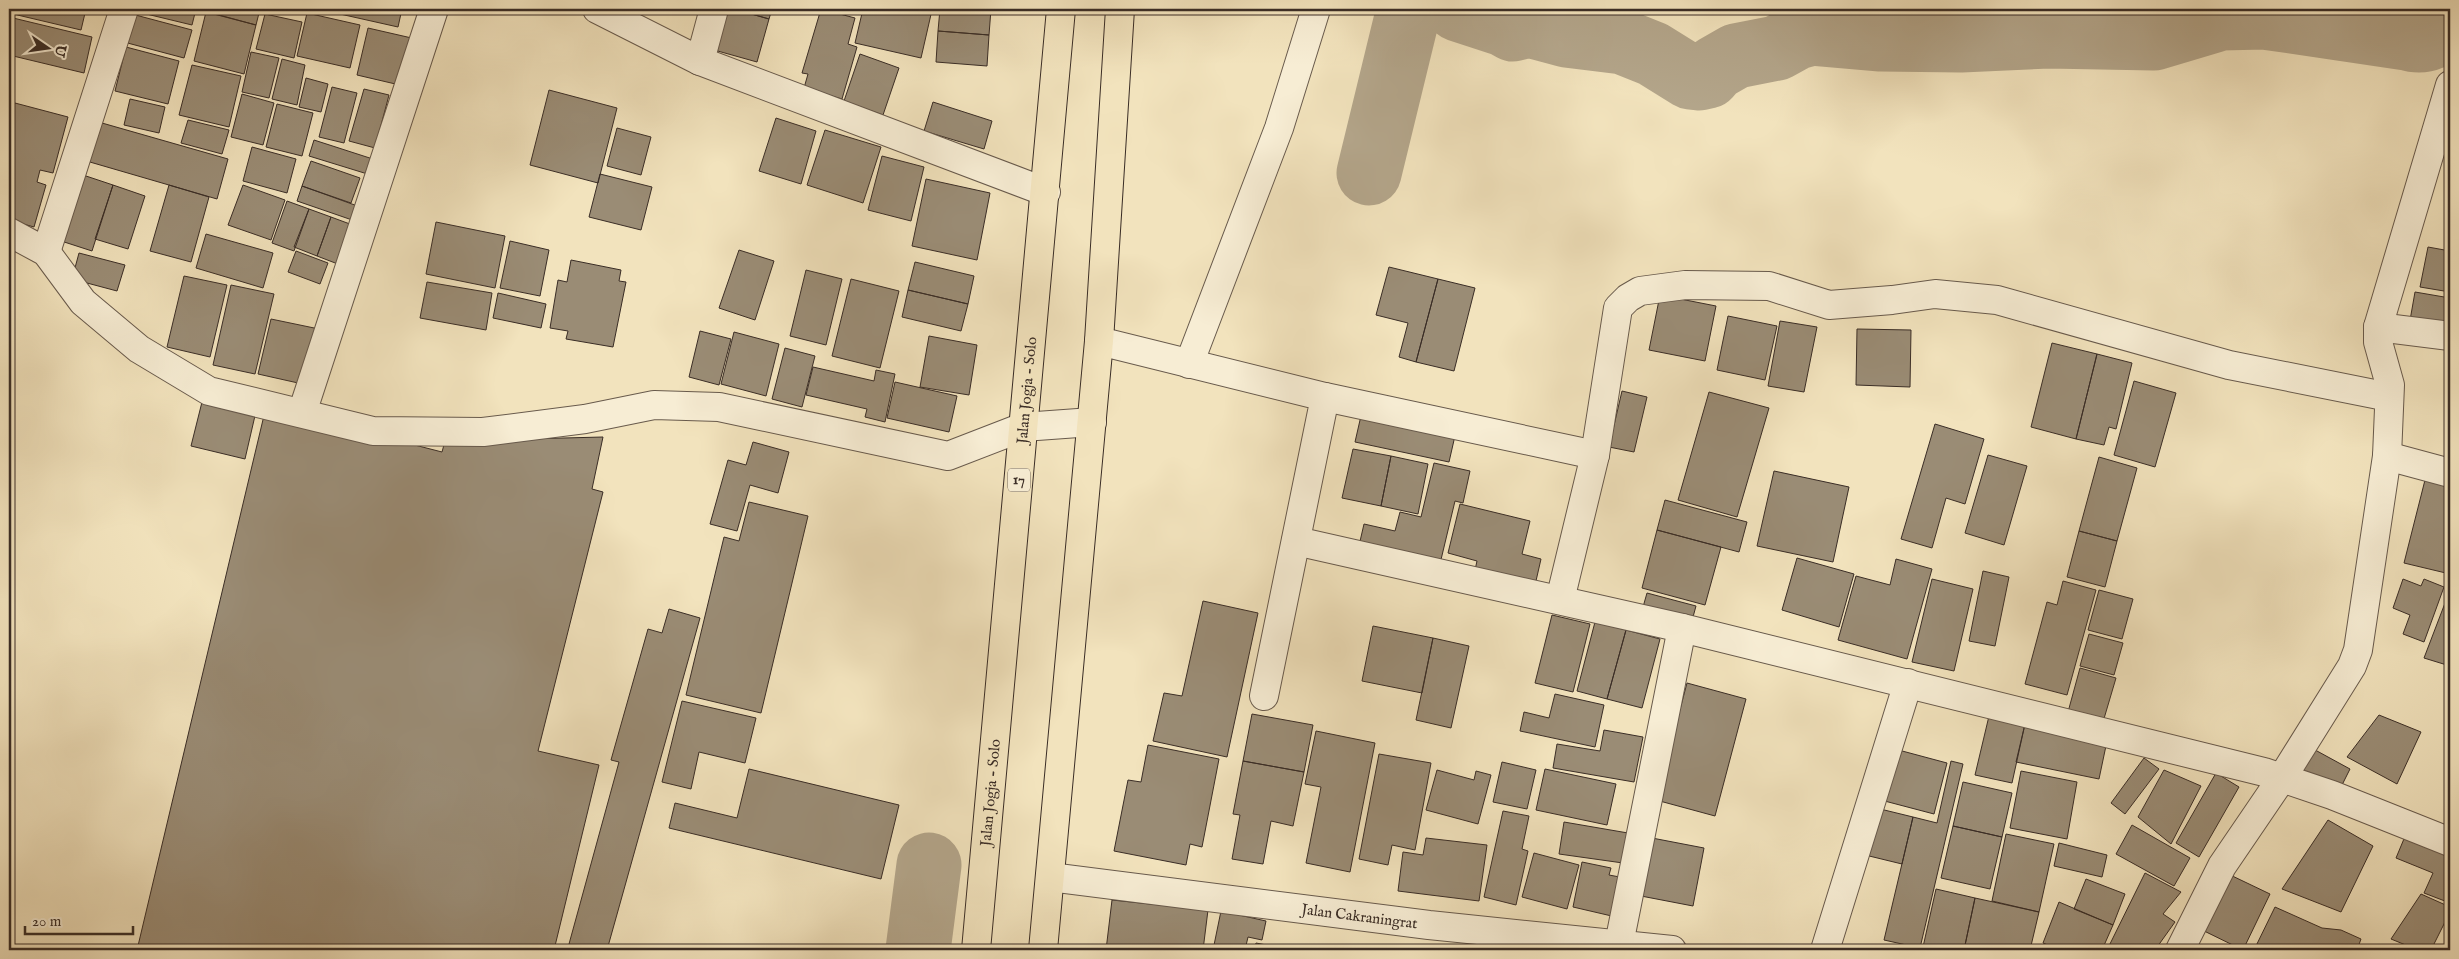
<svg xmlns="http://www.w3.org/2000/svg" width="2459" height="959" font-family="'IM FELL English',serif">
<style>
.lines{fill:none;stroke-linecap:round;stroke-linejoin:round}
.river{stroke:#b3a58a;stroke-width:65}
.building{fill:#9a8c75;stroke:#3a2d26}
.minor-casing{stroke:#685a4c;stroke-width:30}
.trunk-casing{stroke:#3a2d26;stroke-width:30}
.minor{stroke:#f7edd4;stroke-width:28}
.trunk{stroke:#f2e3bd;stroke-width:28}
.labels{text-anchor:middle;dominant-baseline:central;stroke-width:4;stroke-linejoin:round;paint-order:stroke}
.shield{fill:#f7edd4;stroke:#73675a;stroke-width:1}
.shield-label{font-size:14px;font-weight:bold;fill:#3a2d26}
.street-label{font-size:15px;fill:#3a2d26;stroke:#f7edd4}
</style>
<rect width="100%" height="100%" fill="#f2e3bd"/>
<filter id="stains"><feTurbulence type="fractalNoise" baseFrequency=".004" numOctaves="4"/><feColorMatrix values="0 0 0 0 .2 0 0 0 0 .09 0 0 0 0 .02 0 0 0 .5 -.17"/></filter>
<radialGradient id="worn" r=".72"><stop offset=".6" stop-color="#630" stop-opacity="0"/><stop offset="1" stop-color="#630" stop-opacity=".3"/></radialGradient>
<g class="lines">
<path class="river" d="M1458 9 1504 24 1513 29 1529 25 1566 35 1623 42 1653 54 1690 77 1699 78 1708 76 1715 68 1736 56 1777 48 1797 37 1812 33 1881 39 1961 40 2048 36 2154 38 2221 18 2264 17 2407 38C2426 44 2436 36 2450 23
M1369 173 1409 9
M918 950 929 865"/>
</g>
<path class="building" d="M9 9H86L81 30 9 13Z
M135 9H196L192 25 134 11Z
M197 9H260L256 25Z
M311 9H338L337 14Z
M341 9H402L398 27 340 14Z
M718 9H734L769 19 757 62 707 48Z
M734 9H772L769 19Z
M821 9 855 18 848 44 857 47 842 99 804 88 808 74 802 73Z
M863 9 932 10 921 58 855 43Z
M940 9H991L989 35 938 31Z
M206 12 256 25 244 74 194 61Z
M128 13 192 30 184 58 120 41Z
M307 13 360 25 350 68 297 56Z
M265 14 302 22 294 58 256 49Z
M9 17 92 37 84 73 9 55Z
M368 28 416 39 404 86 357 75Z
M938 31 989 35 987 66 936 62Z
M126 47 179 61 168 104 115 91Z
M251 52 279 58 269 98 242 92Z
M860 54 899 68 883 115 844 101Z
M282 59 305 65 297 105 272 99Z
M192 65 241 76 229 127 179 115Z
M306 78 328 84 321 112 299 107Z
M332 87 357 93 344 143 319 137Z
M364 89 389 95 375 148 349 141Z
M549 90 617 108 598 183 530 165Z
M242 94 274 103 263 145 231 137Z
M130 99 165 107 159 133 124 125Z
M933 102 992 121 984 149 924 131Z
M15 103 68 117 53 173 40 170 37 182 46 185 34 227 9 220V124Z
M277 104 313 113 302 156 266 147Z
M776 118 816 131 801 184 759 171Z
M188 120 229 130 222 154 181 143Z
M95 121 228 159 217 199 83 160Z
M617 128 651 137 641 175 607 166Z
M825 130 881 147 863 203 807 185Z
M314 140 379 161 374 176 309 156Z
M252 147 296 159 287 193 243 181Z
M882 156 924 167 911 221 868 210Z
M311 161 360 178 351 203 302 186Z
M77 173 113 185 92 251 55 239Z
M600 174 652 187 641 230 589 217Z
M926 179 990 193 977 260 912 246Z
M113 185 145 196 128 249 95 239Z
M169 185 209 197 191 262 150 251Z
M243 185 285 200 271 240 228 225Z
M302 186 363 208 358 222 297 201Z
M287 201 309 209 294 251 272 243Z
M309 209 331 217 317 256 294 247Z
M331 217 358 227 343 266 317 256Z
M436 222 505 236 495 288 426 274Z
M206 234 273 253 263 288 196 268Z
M510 241 549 250 540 296 500 288Z
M2428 247 2450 251V292L2420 287Z
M739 250 774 261 755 320 719 308Z
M296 251 328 263 320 284 288 272Z
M79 253 125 265 117 291 72 279Z
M571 260 621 270 619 281 626 282 613 347 566 339 568 331 550 328 558 280 567 282Z
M915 262 974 276 968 304 908 290Z
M1389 267 1438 279 1416 362 1399 357 1408 323 1376 315Z
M806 270 842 279 826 345 790 336Z
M184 276 227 285 210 357 167 347Z
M851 279 899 291 880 368 832 356Z
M1438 279 1475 288 1454 371 1416 362Z
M427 282 492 293 486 330 420 318Z
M231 285 274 294 255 374 213 365Z
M908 290 968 304 961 331 902 317Z
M2415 292 2450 298V333L2409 326Z
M498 293 546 304 541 328 493 318Z
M1660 295 1716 306 1705 361 1649 350Z
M1728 316 1777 326 1765 380 1717 370Z
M271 319 319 329 307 385 258 374Z
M1780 321 1817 327 1804 392 1768 386Z
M1857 329 1911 330 1910 387 1856 385Z
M700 331 731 339 719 385 689 377Z
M734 332 779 344 766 396 721 384Z
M929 336 977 345 969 395 920 387Z
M2052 343 2097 354 2076 439 2031 427Z
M785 348 815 356 802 407 772 399Z
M2097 354 2132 363 2116 429 2109 427 2104 445 2076 439Z
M813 367 874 381 876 370 895 374 885 422 865 417 867 409 806 395Z
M2134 381 2176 393 2155 467 2114 455Z
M895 382 957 396 949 432 887 418Z
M1622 391 1647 397 1634 452 1609 447Z
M1709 392 1769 408 1737 517 1678 500Z
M204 394 257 407 245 459 191 446Z
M266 407 442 452 445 441 603 437 592 489 603 492 538 751 599 765 554 950H137Z
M1363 407 1457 427 1449 462 1355 442Z
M1935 424 1984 439 1965 504 1946 498 1932 548 1901 539Z
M753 442 789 452 778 493 750 485 737 531 710 524 728 460 746 465Z
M1353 449 1391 456 1381 506 1342 498Z
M1988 455 2027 466 2004 545 1965 533Z
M1391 456 1428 464 1418 514 1381 506Z
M2099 457 2137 468 2117 541 2079 531Z
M1434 463 1470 471 1463 503 1455 501 1439 568 1358 550 1364 524 1395 531 1400 512 1421 517Z
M1774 471 1849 487 1833 562 1757 546Z
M2425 480 2450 486V574L2404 563Z
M1665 500 1747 522 1739 552 1657 530Z
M749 502 808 516 761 713 686 695 724 537 739 541Z
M1460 504 1530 521 1522 554 1541 559 1533 594 1473 579 1477 561 1448 553Z
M1657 530 1721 547 1705 605 1642 588Z
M2079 531 2117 541 2105 587 2067 577Z
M1797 558 1854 574 1839 627 1782 610Z
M1896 559 1932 569 1907 659 1838 640 1856 576 1890 585Z
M1983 571 2009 577 1995 646 1969 641Z
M1932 579 1973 589 1954 671 1912 662Z
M2403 579 2421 586 2424 579 2444 587 2424 642 2403 634 2410 615 2393 608Z
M2063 581 2096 590 2067 695 2025 684 2047 602 2057 605Z
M2099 590 2133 599 2122 639 2088 630Z
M2450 590V666L2424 658Z
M1647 593 1696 606 1690 628 1641 614Z
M1203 601 1258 613 1227 757 1153 741 1164 693 1182 696Z
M669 609 700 618 607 950H590L569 944 619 762 611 760 648 629 662 633Z
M1552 615 1590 624 1573 692 1535 683Z
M1595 622 1626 630 1607 699 1577 691Z
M1373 626 1433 638 1422 693 1362 681Z
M1626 630 1660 639 1642 708 1607 699Z
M2089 634 2123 643 2114 675 2080 666Z
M1433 638 1469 646 1451 728 1416 720Z
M2080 668 2116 678 2103 722 2068 712Z
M1687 683 1746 699 1715 816 1656 800Z
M1555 694 1604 705 1595 747 1520 731 1524 712 1549 718Z
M682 701 756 718 745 763 699 752 691 789 662 782Z
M1252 714 1313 725 1304 772 1243 761Z
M2379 715 2421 732 2397 784 2347 757Z
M1989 716 2025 724 2012 783 1975 775Z
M2025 724 2107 741 2099 779 2016 762Z
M1604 730 1643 737 1634 782 1553 768 1557 744 1600 751Z
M1316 731 1375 743 1350 872 1306 863 1321 787 1305 784Z
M1148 745 1219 759 1202 847 1190 844 1186 865 1114 851 1128 780 1141 782Z
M2306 745 2350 769 2338 793 2294 769Z
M1891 748 1947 763 1934 814 1877 799Z
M1379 754 1431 763 1415 850 1392 845 1388 865 1359 859Z
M2144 758 2159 769 2125 814 2111 803Z
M1243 761 1304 772 1293 826 1271 821 1263 864 1232 859 1240 815 1233 814Z
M1951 761 1963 764 1920 948 1884 940 1913 817 1937 823Z
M1502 762 1536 770 1527 809 1493 802Z
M749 769 899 805 881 879 669 828 675 803 737 818Z
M1545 769 1616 784 1607 825 1536 810Z
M1437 770 1474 780 1476 771 1491 775 1478 824 1426 810Z
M2164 770 2201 786 2171 844 2138 817Z
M2021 771 2077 782 2067 839 2010 828Z
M2216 773 2239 787 2199 857 2176 843Z
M1963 782 2012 793 2002 837 1953 826Z
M1872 807 1913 817 1902 864 1861 854Z
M1503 811 1529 816 1522 849 1528 851 1516 905 1484 897Z
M2328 820 2373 846 2341 912 2282 889Z
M1564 822 1628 833 1623 863 1559 854Z
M2132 825 2190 858 2174 886 2116 854Z
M1953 826 2002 837 1990 889 1941 878Z
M2006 834 2054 844 2039 912 1992 901Z
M2406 834 2450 851V903L2424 893 2433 873 2396 858Z
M1426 838 1487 845 1479 901 1398 891 1403 852 1423 855Z
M1652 838 1704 848 1693 906 1641 896Z
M2059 843 2107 855 2102 877 2054 866Z
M1534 853 1579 865 1567 909 1522 897Z
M1582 862 1611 868 1609 875 1625 878 1616 917 1573 907Z
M2224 872 2270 894 2243 950 2198 928Z
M2145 873 2181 892 2163 914 2175 922 2155 950H2107Z
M2086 879 2125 894 2113 925 2074 909Z
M1936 889 1975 898 1964 950H1936L1923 947Z
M2421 894 2450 907V912L2431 950H2418L2391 939Z
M1975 898 2039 912 2030 950H1964Z
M1112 900 1208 910 1203 950H1106Z
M2059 902 2113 925 2102 950H2060L2043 943Z
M2275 907 2322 928 2341 930 2361 939 2357 950H2254Z
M1221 911 1266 921 1262 940 1248 937 1245 950H1213Z
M1256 943 1277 947 1276 950H1254Z"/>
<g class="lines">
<defs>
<g id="minor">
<path d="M597 9 700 61 1046 192"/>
<path d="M700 61 714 9"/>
<path d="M9 232 46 252 83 302 139 349 209 391 373 431 483 432 585 419 654 405 719 407 948 456 1023 427 1092 422"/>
<path d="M46 252 124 9"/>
<path d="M2378 327 2450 336"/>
<path d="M1099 341 1325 397 1264 696"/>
<path d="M1189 364 1279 128 1316 9"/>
<path d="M1325 397 1595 455"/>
<path d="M302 413 434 9"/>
<path d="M2387 456 2450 473"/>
<path d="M1296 541 1682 628 2264 772 2332 795 2450 842"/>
<path d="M1560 600 1595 455 1618 308 1628 298 1640 291 1685 285 1769 286 1829 305 1892 300 1935 294 1997 300 2229 365 2389 397"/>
<path id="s1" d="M1050 877 1429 925 1672 950"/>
<path d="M1619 944 1682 628"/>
<path d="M1825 950 1908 683"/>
<path d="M2180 950 2222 866 2282 778 2352 666 2358 650 2387 456 2390 385 2378 342V327L2450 85"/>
</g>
<g id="trunk">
<path id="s2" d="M976 950 1061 9"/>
<path d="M1043 950 1099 341 1120 9"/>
</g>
</defs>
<use href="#minor" class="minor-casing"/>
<use href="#trunk" class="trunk-casing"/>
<use href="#minor" class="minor"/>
<use href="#trunk" class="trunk"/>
</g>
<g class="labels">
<rect class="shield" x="1008" y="468.5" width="22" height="23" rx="4"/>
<g class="shield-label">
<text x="1019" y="480">17</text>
</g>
<g class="street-label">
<text stroke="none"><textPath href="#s2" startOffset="562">Jalan Jogja - Solo</textPath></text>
<text stroke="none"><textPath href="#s2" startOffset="158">Jalan Jogja - Solo</textPath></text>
<text stroke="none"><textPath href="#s1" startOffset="312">Jalan Cakraningrat</textPath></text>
</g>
</g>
<rect width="2459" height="959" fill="none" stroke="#f2e3bd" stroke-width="30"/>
<rect x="10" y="10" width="2439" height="939" fill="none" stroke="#3a2d26" stroke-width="2.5"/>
<rect x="15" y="15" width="2429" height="929" fill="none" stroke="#3a2d26"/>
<g transform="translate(48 48) rotate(103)" stroke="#f7edd4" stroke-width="4" paint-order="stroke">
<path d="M0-4L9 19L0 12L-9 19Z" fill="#3a2d26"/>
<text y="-8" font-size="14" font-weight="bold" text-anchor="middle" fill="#3a2d26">U</text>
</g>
<path d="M25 926v8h108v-8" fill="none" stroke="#3a2d26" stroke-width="2.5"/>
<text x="32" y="926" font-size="15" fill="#3a2d26" stroke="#f7edd4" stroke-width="4" paint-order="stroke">20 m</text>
<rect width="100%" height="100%" filter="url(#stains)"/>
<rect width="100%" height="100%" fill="url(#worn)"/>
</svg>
